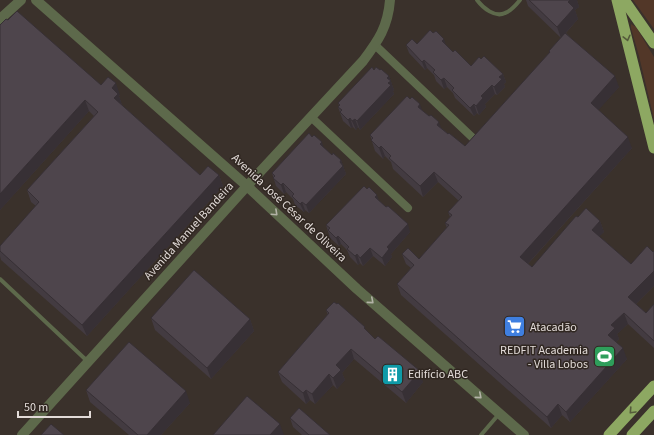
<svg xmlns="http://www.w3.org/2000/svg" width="654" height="435" font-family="'Source Sans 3',sans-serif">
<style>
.green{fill:#523728}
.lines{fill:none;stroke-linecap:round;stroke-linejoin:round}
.service{stroke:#5d694b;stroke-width:4}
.minor{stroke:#5d694b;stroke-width:8}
.tertiary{stroke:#5d694b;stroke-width:10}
.trunk{stroke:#8da862;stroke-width:11}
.wall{fill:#433b41}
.shaded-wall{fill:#373035}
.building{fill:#4e454c;stroke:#373035}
.oneway{stroke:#555b3b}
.oneway2{stroke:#b3b3a7}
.labels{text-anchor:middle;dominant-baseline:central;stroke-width:3;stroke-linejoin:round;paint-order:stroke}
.street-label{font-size:12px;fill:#e2dbd8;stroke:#302721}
.poi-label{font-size:12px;fill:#e2dbd8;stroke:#302721;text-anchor:start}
</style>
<rect width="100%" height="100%" fill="#3a312b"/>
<path class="green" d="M633 0H654V29Z
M631 24 636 27 654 57V119L639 56 631 28Z"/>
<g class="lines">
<path class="service" d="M477 0C483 8 495 18 505 13 511 11 516 5 520 0
M0 279 84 358 89 361
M481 435 499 414"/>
<path class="minor" d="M375 45 475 140
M311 117 408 208"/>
<path class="tertiary" d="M36 0 247 186 357 289 524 435
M0 19 21 0
M22 435 247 186 363 61C378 41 388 27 390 0"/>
<path class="trunk" d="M617 0 654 148
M624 0 654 43
M609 435 654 386
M632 435 654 411"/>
</g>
<path class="wall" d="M526 0H577L579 7 575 10 578 19 566 33 619 87 598 110 632 148 528 264 532 267 578 217 600 221 604 232 599 236 631 264 654 251V286L636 304 646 313 654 304V348L628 324 617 334 619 339 616 342 627 359 570 422 562 415 551 428 401 295 397 284 411 268 406 264 402 254 419 259 447 228 445 223 450 217 448 212 459 201 438 182 423 197 393 169 391 162 385 156 383 159 375 151 370 135 410 99 448 134 465 146 550 53 549 51 561 38 528 6Z
M0 25 101 85 120 95 119 96 122 105 200 175H219L223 186 87 336 1 260 0 256V246L36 206 31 202 27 190 94 116 89 111 0 210Z
M433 33 453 52 471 66 481 59 503 74 506 82 504 84 505 87 497 95 495 94 485 104 486 107 479 115 477 113 474 116 455 98 453 93 447 87 444 89 436 81 434 75 427 68 425 70 409 53 406 45 417 44Z
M374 70H380L389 76 394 90 393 91 394 94 360 130 358 127 356 130 353 127 351 128 343 121 338 107 339 106 338 103Z
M324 148 332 155 341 160 346 174 309 213 305 210 304 212 295 205 293 199 286 192 284 194 276 186 272 173Z
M379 201 410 232 391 254 392 257 385 266 373 256 363 266 360 263 358 265 350 257 347 250 341 244 339 246 330 238 326 225Z
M326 310 366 331 423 382 406 403 354 359 342 373 345 380 337 389 333 385 315 404 310 400 306 404 282 382 278 372 328 315Z
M151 318 250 319 254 331 211 379 155 330Z
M86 390 190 403 161 435H129L90 402Z
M290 418 330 435H302L293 427Z"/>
<path class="shaded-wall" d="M570 0H577L579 7 575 10 578 19 561 38 557 27 568 2Z
M444 39 447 48 442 41Z
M424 60 427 68 425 70 422 62Z
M503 74 506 82 504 84 505 87 497 95 494 87 499 77Z
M389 76 394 90 393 91 394 94 360 130 357 121Z
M615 76 619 87 595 114 591 103Z
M444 78 447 87 444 89 441 80Z
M116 83 120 95 119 96 122 105 114 98 112 88Z
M492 85 495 94 485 104 486 107 479 115 476 106 481 96Z
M85 100 89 111 0 210V194Z
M420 104 424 115 418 107Z
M474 104 477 113 474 116 470 108Z
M350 118 353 127 351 128 348 120Z
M355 119 358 127 356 130 352 121Z
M439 122 443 133 437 125Z
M628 137 632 148 524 268 520 257Z
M322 142 325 151 320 144Z
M381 146 385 156 383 159 379 148Z
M341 160 346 174 309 213 306 205Z
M434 172 438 182 423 197 420 186Z
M219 175 223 186 87 336 82 325Z
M283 183 286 192 284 194 281 185Z
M377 195 380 203 375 197Z
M302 202 305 210 304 212 300 204Z
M600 221 604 232 596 240 592 230Z
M408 224 410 232 391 254 392 257 385 266 382 258 387 247Z
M338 236 341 244 339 246 336 238Z
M370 248 373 256 363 266 360 258Z
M357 254 360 263 358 265 355 256Z
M654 271V286L632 308 628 297Z
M624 313 628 324 617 334 619 339 612 346 608 335 611 325Z
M250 319 254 331 211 379 207 368Z
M623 348 627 359 570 422 566 412Z
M351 349 354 359 342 373 345 380 337 389 333 378 336 365Z
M420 371 423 382 406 403 402 392Z
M329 374 333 385 315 404 312 394Z
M306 390 310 400 306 404 303 393Z
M186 391 190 403 161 435H147Z
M558 404 562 415 551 428 547 417Z
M280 424 284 435H270Z"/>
<path class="building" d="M529 0H570L568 2 574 8 557 27Z
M17 11 101 85 108 77 116 83 112 88 118 94 114 98 200 175 208 166 219 175 82 325 0 251V246L39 202 27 190 98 112 85 100 0 194V25L6 19 8 20Z
M430 30 433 33 436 31 444 39 442 41 453 52 455 50 471 66 479 57 481 59 484 56 503 74 499 77 502 79 494 87 492 85 481 96 483 98 476 106 474 104 470 108 452 90 454 88 444 78 441 80 433 72 435 70 424 60 422 62 406 45 412 39 417 44Z
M565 33 615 76 591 103 628 137 520 257 532 267 576 216 578 217 586 208 600 221 592 230 631 264 647 246 653 252 654 251V271L628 297 646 313 654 304V341L624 313 611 325 615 328 608 335 623 348 566 412 558 404 547 417 397 284 414 265 402 254 408 248 419 259 449 225 445 223 452 215 448 212 462 197 434 172 420 186 389 158 391 156 381 146 379 148 371 140 373 138 370 135 407 96 410 99 412 97 420 104 418 107 429 116 431 115 439 122 437 125 448 134 449 133 465 146 550 52 549 51Z
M372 67 374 70 376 67 380 70 381 69 389 76 387 78 391 81 388 83 391 85 357 121 355 119 352 121 350 118 348 120 340 112 342 110 338 107 340 105 338 103Z
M309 133 312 137 314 135 322 142 320 144 332 155 333 153 341 160 340 162 343 166 306 205 302 202 300 204 292 196 294 194 283 183 281 185 273 178 275 176 272 173Z
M364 186 367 189 369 187 377 195 375 197 386 207 388 206 408 224 387 247 389 249 382 258 370 248 360 258 357 254 355 256 347 249 349 247 338 236 336 238 328 230 330 228 326 225Z
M194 270 250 319 207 368 151 318Z
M334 302 337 304 338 303 365 327 364 328 375 339 378 336 420 371 402 392 351 349 336 365 341 370 333 378 329 374 312 394 306 390 303 393 278 372 329 313 326 310Z
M129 342 186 391 147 435H138L86 390Z
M247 396 280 424 270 435H213Z
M299 408 330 435H309L290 418Z
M51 424 64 435H41Z"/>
<defs><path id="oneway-chevron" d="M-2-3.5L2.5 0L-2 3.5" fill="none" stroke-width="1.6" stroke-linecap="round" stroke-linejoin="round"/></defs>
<g class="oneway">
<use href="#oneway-chevron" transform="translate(627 38) rotate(76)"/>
<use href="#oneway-chevron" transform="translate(632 411) rotate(133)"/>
</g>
<g class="oneway2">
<use href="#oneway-chevron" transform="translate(275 213) rotate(43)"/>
<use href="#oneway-chevron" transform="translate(371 301) rotate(41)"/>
<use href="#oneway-chevron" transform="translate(479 396) rotate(41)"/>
</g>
<defs>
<symbol id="supermarket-square" viewBox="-11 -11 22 22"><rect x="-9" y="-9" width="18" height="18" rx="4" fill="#3f7fe0" stroke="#302721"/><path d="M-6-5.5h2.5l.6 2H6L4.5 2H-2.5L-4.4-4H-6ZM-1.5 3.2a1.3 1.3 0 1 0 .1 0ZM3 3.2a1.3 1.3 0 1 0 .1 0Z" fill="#fff"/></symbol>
<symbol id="stadium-square" viewBox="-11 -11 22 22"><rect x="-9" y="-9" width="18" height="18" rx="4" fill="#2e9e5b" stroke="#302721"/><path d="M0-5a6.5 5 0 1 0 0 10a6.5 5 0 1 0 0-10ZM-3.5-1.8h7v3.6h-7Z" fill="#fff"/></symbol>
<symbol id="building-square" viewBox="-11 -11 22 22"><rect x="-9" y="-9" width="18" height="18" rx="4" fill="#0f9aa8" stroke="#302721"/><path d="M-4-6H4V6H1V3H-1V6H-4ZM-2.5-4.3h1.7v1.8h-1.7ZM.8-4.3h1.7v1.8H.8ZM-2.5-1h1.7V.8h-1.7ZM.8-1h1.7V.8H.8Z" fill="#fff"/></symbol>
</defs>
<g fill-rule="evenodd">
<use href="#supermarket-square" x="502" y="314" width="25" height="25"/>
<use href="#stadium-square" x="592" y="344" width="25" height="25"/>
<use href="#building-square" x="380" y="362" width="25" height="25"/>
</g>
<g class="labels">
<g class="street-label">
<text transform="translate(289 208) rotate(43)">Avenida José César de Oliveira</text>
<text transform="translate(189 231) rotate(-48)">Avenida Manuel Bandeira</text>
</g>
<g class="poi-label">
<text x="530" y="327">Atacadão</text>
<text x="588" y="350" text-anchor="end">REDFIT Academia<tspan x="588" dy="14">- Villa Lobos</tspan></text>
<text x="408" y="374">Edifício ABC</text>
</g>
</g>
<path d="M18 411v6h72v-6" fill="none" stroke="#e2dbd8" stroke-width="2"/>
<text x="24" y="411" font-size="12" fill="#e2dbd8" stroke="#302721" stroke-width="3" paint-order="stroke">50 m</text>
</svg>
